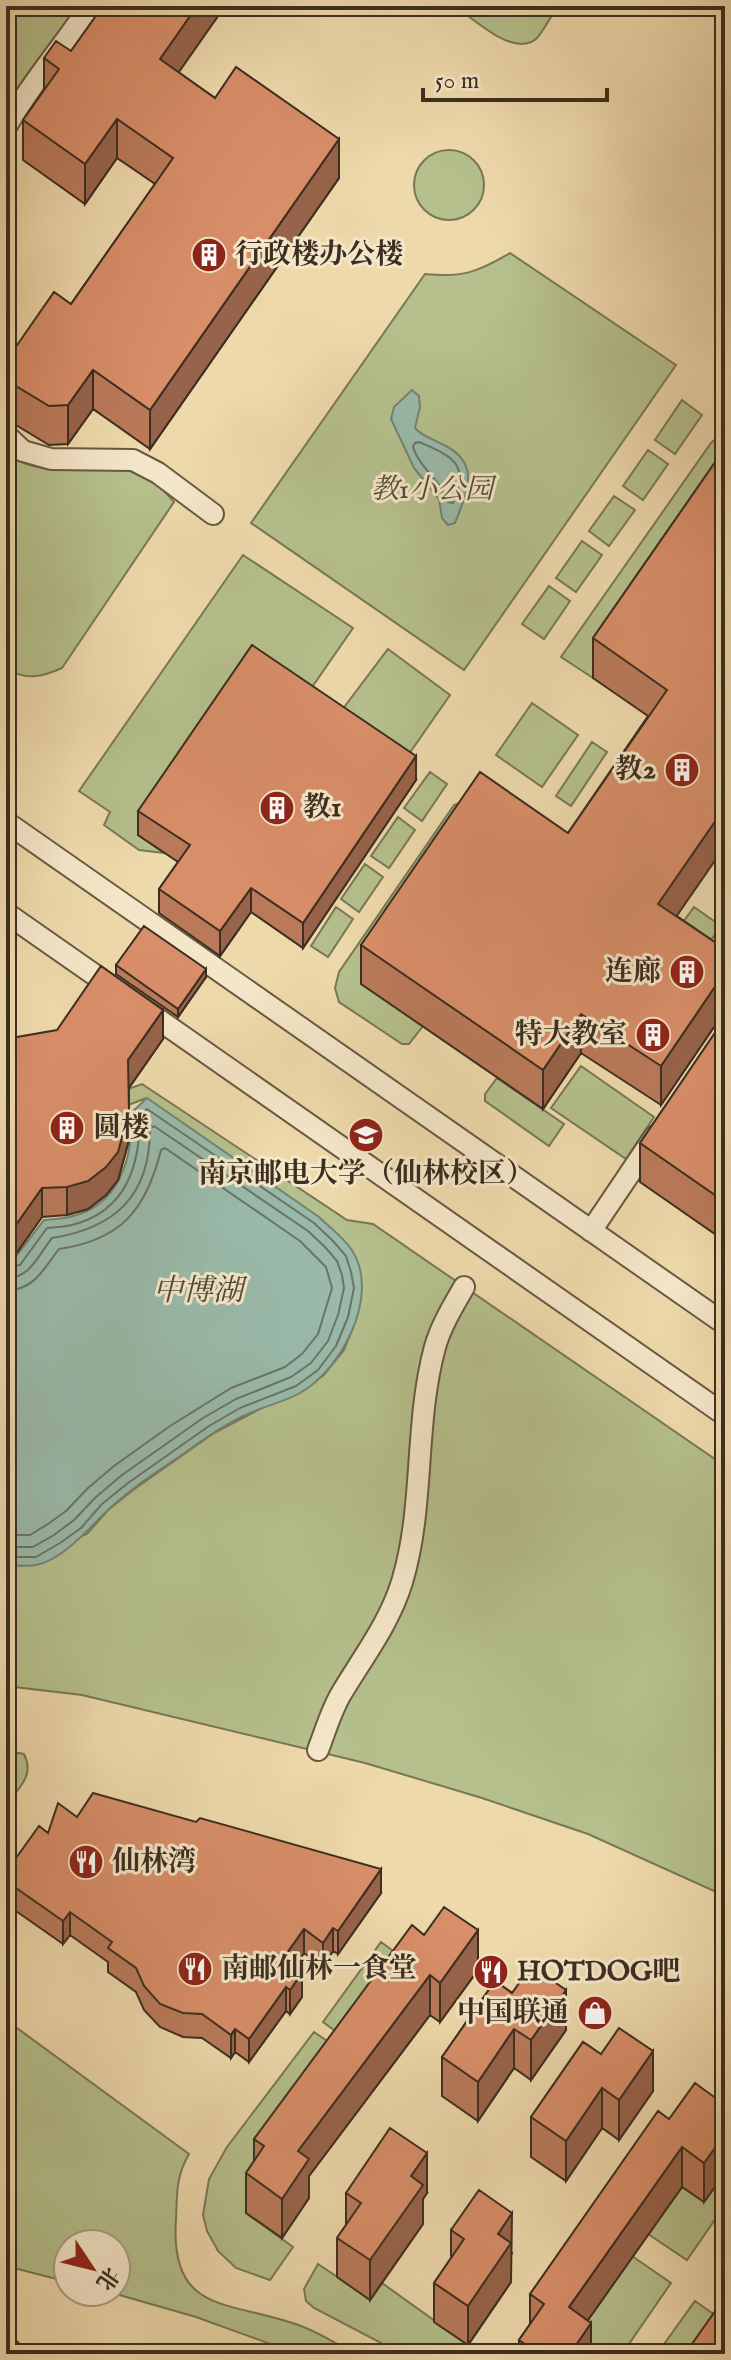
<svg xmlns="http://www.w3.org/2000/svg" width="731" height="2360" font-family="'IM FELL English','Noto Serif SC',serif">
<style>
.green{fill:#b5c08c;stroke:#787756;stroke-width:2}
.water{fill:#99baaa;stroke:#748273;stroke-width:2}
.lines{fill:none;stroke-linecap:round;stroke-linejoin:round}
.shore{stroke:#6a7465;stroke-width:2}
.street-casing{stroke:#685943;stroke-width:24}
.secondary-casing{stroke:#3c2e20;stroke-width:34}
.street{stroke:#f4e6c8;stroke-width:20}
.secondary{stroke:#f4e6c8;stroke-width:30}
.wall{fill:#ba7a5a;stroke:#3c2e20;stroke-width:2}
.shaded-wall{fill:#97634a;stroke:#3c2e20;stroke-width:2}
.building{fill:#d88e69;stroke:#3c2e20;stroke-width:2}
.labels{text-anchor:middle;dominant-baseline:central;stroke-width:6;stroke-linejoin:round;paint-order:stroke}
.poi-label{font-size:28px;font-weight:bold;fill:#3c2e20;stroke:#f4e6c8;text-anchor:start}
.park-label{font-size:28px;font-style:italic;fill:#544b36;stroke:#f4e6c8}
.water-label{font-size:30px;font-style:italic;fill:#4f4a3c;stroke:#f4e6c8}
</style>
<rect width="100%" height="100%" fill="#eed9ab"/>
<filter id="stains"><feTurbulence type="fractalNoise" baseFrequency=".0025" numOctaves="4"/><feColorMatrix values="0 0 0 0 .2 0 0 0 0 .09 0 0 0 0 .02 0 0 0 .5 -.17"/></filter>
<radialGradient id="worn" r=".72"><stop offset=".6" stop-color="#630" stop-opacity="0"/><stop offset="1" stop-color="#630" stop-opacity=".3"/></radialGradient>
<path class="green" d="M6 6H78L25 78 6 109Z
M455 6H558C551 16 545 29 537 38 515 59 474 19 455 6Z
M414 185a35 35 0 1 1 70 0a35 35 0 1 1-70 0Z
M510 253 676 365 464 670 251 523 425 274C462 278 478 272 510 253Z
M682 400 702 415 675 454 655 440Z
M725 431V487L593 678 561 657 711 443Z
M648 450 668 464 643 500 623 486Z
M6 451C13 456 20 462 27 464 87 484 120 439 174 502L62 668C42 677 25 681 6 668Z
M614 496 635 510 609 546 589 531Z
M582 541 602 555 576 592 556 578Z
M243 555 353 628 310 690 138 835 164 853 139 850 104 825 110 812 79 791Z
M549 586 570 601 544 639 522 624Z
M388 649 450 695 402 764 336 718Z
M532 703 578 735 542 787 496 755Z
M592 742 607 752 571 806 556 796Z
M430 772 447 784 422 821 404 808Z
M465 801 361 983 423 1026 409 1044H402L339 1002 335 988 339 972 454 805Z
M398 817 415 830 389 868 371 856Z
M365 864 383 877 359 912 341 899Z
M336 907 353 919 328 957 311 946Z
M694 907 721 926 698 958 671 939Z
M581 1066 654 1117 626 1159 551 1108Z
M497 1078 564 1124 549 1146 485 1101V1094Z
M142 1084 347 1220 373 1224 725 1466V1896L588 1834 482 1798 365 1763 82 1695 6 1686V1565L87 1534 108 1510 133 1490 214 1433 323 1376 344 1350 356 1319 362 1288 147 1098 128 1105V1089Z
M6 1751 24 1754C35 1775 19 1788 6 1805Z
M381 1942 412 1965 353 2044 323 2022Z
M6 2020 189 2154C176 2176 177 2193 176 2219 169 2317 233 2300 301 2326 320 2333 338 2345 356 2354H298L196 2317 109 2292H116V2244H68V2282L6 2266Z
M314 2032 346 2054 246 2213 293 2247 270 2280 236 2268 218 2251 207 2231 203 2215 209 2179 227 2147Z
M725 2173V2205L687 2260 648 2234 682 2187 704 2202Z
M632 2256 671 2283 622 2354H579L569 2347Z
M318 2264 370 2299 382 2283 481 2354H402L314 2308 306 2301 304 2289Z
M695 2301 725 2322 713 2354H657Z"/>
<path class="water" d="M412 390 419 396 420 407 415 428C422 436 432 439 442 444 481 462 468 490 455 523L448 525 442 518 439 499 414 468 391 419 394 407Z
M147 1098 319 1217C330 1228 346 1239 353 1252 380 1297 341 1370 300 1393 282 1403 261 1407 243 1416 223 1426 204 1439 186 1452 160 1470 131 1488 108 1510 90 1527 63 1560 36 1565 27 1567 15 1565 6 1565V1260L14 1259 44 1220C52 1219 61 1219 69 1217 120 1206 133 1158 131 1113Z"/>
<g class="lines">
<path class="shore" d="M419 442C451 456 471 463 453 503L448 502C441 480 420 469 413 447L415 443Z
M6 1268 20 1265 47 1228C55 1227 64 1227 72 1225 127 1211 140 1165 140 1115L147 1109 314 1223 333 1241 346 1256 351 1272 354 1288 348 1317 336 1346 318 1370 296 1386 240 1408 209 1426 128 1483 102 1504 81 1528 60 1543 36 1557H6
M6 1278C30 1279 39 1254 52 1238 115 1228 150 1196 150 1129L154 1126 308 1231 325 1247 337 1261 342 1275 344 1288 338 1315 328 1341 311 1363 291 1377 236 1399 203 1418 122 1475 96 1497 74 1520 54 1535 33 1547H6
M6 1290C34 1291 44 1268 59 1249 121 1240 146 1210 161 1150L165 1148 300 1241 326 1267 332 1288 318 1334 302 1354 285 1367 231 1388 170 1426 114 1466 88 1488 66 1511 48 1524 30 1535H6"/>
<defs>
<path id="street" d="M6 127C30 84 63 47 90 6
M6 435 23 451 51 459 133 460 158 473 213 514
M6 822 725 1324
M6 913 725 1415
M591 1231 655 1136
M318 1750C325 1732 331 1711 341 1694 363 1657 389 1624 402 1582 425 1506 414 1424 435 1347 441 1326 453 1306 464 1287"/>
<path id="secondary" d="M6 2354H7"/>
</defs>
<use href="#street" class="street-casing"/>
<use href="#secondary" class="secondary-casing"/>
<use href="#street" class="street"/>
<use href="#secondary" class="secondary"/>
</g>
<path class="wall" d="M103 6H225L178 72 215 98 339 178 150 449 93 409 68 444 49 445 16 425 6 408V361L71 304 155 184 117 158 85 204 23 160V120L44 91V58L71 51Z
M725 448 677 916 725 949V1241L640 1182V1143L722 1023 714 1027 661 1105 581 1053 543 1109 361 984V945L568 833 648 716 593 678V638Z
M416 780 303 948 251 912 220 956 159 913V889L178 862 138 835V811Z
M116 965 206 977 178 1017 116 974Z
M163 1039 129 1088V1140L118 1180 106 1195 88 1209 67 1215 42 1217 13 1258 6 1253V1046Z
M77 1817 381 1893 338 1954 333 1951 323 1966 304 1953 293 1968 302 1997 290 2014 286 2011 249 2062 235 2052 231 2058 202 2038 183 2037 160 2027 144 2010 136 1992 108 1972V1962L70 1935 63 1944 6 1904V1872L48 1833Z
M424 1935 478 1970 440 2022 430 2015 309 2176V2198L282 2238 246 2213V2173L254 2161V2139Z
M495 1981 566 2030 531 2080 514 2068 478 2121 442 2096V2057Z
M583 2042 653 2091 619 2140 602 2128 566 2181 531 2157V2117Z
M725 2105V2173L704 2202 682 2187 587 2320 591 2354H519V2340L530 2324V2294L669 2119Z
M346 2193H427L423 2199V2224L370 2300 337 2277V2238L346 2225Z
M451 2230 512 2253 511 2255V2282L468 2345 434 2322V2283L451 2258Z"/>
<path class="shaded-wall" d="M197 6H225L160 99V59Z
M117 119V158L85 204V164Z
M339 139V178L150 449V410Z
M93 370V409L68 444V405Z
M416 756V780L303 948V923Z
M725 807V846L658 943V904Z
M251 888V912L220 956V931Z
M206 969V977L178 1017V1009Z
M725 982V1021L714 1027 661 1105V1066L714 988Z
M163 1010V1039L128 1089V1060Z
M581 1014V1053L543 1109V1070Z
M129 1111V1140L118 1180 106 1195 88 1209 67 1215V1187Z
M42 1188V1217L13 1258V1229Z
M381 1869V1893L338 1954V1931Z
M70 1912V1935L63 1944V1921Z
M333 1928V1951L323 1966V1943Z
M304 1929V1953L282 1984V1960Z
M478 1930V1970L440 2022V1983Z
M302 1973V1997L290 2014V1990Z
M430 1975V2015L309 2176V2198L282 2238V2199L298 2151Z
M286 1987V2011L249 2062V2039Z
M566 1990V2030L531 2080V2040Z
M235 2029V2052L231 2058V2035Z
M514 2029V2068L478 2121V2082Z
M653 2051V2091L619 2140V2100Z
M602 2088V2128L566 2181V2141Z
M725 2134V2173L704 2202V2163Z
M682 2147V2187L569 2347V2307Z
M427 2153V2193L423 2199V2224L370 2300V2260L411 2176Z
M512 2213 511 2282 468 2345V2306L498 2234Z
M591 2323V2354H570Z"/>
<path class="building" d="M103 6H197L160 59 215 98 236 67 339 139 150 410 93 370 68 405 49 406 16 386 6 368V361L54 292 71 304 173 158 117 119 85 164 23 120 59 69 44 58 56 41 71 51Z
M725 448V807L658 904 725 949V982L714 988 661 1066 581 1014 543 1070 361 945 480 772 568 833 667 690 593 638Z
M252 645 416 756 303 923 251 888 220 931 159 889 190 845 138 811Z
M144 926 206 969 178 1009 116 965Z
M101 966 163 1010 128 1060 129 1111 118 1152 106 1167 88 1181 67 1187 42 1188 13 1229 6 1224V1046L17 1037 57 1030Z
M725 1018V1202L640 1143Z
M93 1793 196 1822 200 1818 381 1869 338 1931 333 1928 323 1943 304 1929 282 1960 302 1973 290 1990 286 1987 249 2039 235 2029 231 2035 202 2014 183 2013 160 2004 144 1986 136 1968 108 1948 112 1942 70 1912 63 1921 6 1881V1872L39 1826 48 1833 58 1803 77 1817Z
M444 1907 478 1930 440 1983 430 1975 298 2151 309 2159 282 2199 246 2173 264 2146 254 2139 412 1925 424 1935Z
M531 1966 566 1990 531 2040 514 2029 478 2082 442 2057 495 1981 512 1993Z
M619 2028 653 2051 619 2100 602 2088 566 2141 531 2117 583 2042 601 2054Z
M695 2083 725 2105V2134L704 2163 682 2147 569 2307 591 2323 570 2354H539L519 2340 544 2304 530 2294 658 2111 669 2119Z
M390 2128 427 2153 411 2176 423 2185 370 2260 337 2238 361 2203 346 2193Z
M479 2190 512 2213 498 2234 511 2243 468 2306 434 2283 464 2239 451 2230Z
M725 2297V2354H685Z"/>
<defs>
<symbol id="building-disc" viewBox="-11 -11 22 22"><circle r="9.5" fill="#8f2418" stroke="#f4e6c8"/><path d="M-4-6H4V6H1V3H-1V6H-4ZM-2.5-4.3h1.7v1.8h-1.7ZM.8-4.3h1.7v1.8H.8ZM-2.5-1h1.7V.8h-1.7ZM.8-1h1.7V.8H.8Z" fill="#fff"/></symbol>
<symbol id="university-disc" viewBox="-11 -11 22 22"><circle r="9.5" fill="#8f2418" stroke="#f4e6c8"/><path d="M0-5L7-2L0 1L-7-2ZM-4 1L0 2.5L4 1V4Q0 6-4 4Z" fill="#fff"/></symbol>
<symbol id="restaurant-disc" viewBox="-11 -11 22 22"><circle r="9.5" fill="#8f2418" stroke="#f4e6c8"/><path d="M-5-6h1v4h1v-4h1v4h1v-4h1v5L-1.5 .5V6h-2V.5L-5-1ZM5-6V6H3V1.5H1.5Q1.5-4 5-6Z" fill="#fff"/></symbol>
<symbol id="shop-disc" viewBox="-11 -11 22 22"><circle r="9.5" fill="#8f2418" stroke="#f4e6c8"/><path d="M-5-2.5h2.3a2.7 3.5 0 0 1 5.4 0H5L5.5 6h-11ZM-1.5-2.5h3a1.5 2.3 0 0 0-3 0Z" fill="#fff"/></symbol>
</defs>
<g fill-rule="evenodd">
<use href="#building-disc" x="189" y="235" width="40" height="40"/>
<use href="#building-disc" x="662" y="750" width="40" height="40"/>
<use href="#building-disc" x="257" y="788" width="40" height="40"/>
<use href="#building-disc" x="667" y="952" width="40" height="40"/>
<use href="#building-disc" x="633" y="1015" width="40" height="40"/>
<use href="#building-disc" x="47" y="1108" width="40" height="40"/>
<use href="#university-disc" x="346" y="1115" width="40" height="40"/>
<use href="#restaurant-disc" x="66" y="1842" width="40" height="40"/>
<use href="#restaurant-disc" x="175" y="1949" width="40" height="40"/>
<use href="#restaurant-disc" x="471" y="1952" width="40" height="40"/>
<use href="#shop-disc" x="575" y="1993" width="40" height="40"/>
</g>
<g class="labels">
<g class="poi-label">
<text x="235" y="255">行政楼办公楼</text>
<text x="656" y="770" text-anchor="end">教2</text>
<text x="303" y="808">教1</text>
<text x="661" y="972" text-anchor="end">连廊</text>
<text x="627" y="1035" text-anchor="end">特大教室</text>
<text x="93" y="1128">圆楼</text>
<text x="366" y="1174" text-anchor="middle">南京邮电大学（仙林校区）</text>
<text x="112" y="1862">仙林湾</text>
<text x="221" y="1969">南邮仙林一食堂</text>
<text x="517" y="1972">HOTDOG吧</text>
<text x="569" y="2013" text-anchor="end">中国联通</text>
</g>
<g class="park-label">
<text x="432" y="490">教1小公园</text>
</g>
<g class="water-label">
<text x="198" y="1292">中博湖</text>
</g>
</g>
<rect width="731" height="2360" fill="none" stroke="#eed9ab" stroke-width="32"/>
<rect x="8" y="8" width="715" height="2344" fill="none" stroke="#3c2e20" stroke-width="4"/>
<rect x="16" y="16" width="699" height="2328" fill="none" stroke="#3c2e20" stroke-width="2"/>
<g transform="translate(92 2268) rotate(125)"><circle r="38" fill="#f4e6c8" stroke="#aa9c85" stroke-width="2"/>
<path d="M0-6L14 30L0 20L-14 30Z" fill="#8f2418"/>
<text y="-12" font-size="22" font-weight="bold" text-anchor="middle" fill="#3c2e20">北</text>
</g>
<path d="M423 88v12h184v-12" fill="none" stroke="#3c2e20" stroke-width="4"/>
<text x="435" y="88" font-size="24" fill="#3c2e20" stroke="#f4e6c8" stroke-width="6" paint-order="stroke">50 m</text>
<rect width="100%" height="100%" filter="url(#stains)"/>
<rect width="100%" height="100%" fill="url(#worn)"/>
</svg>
